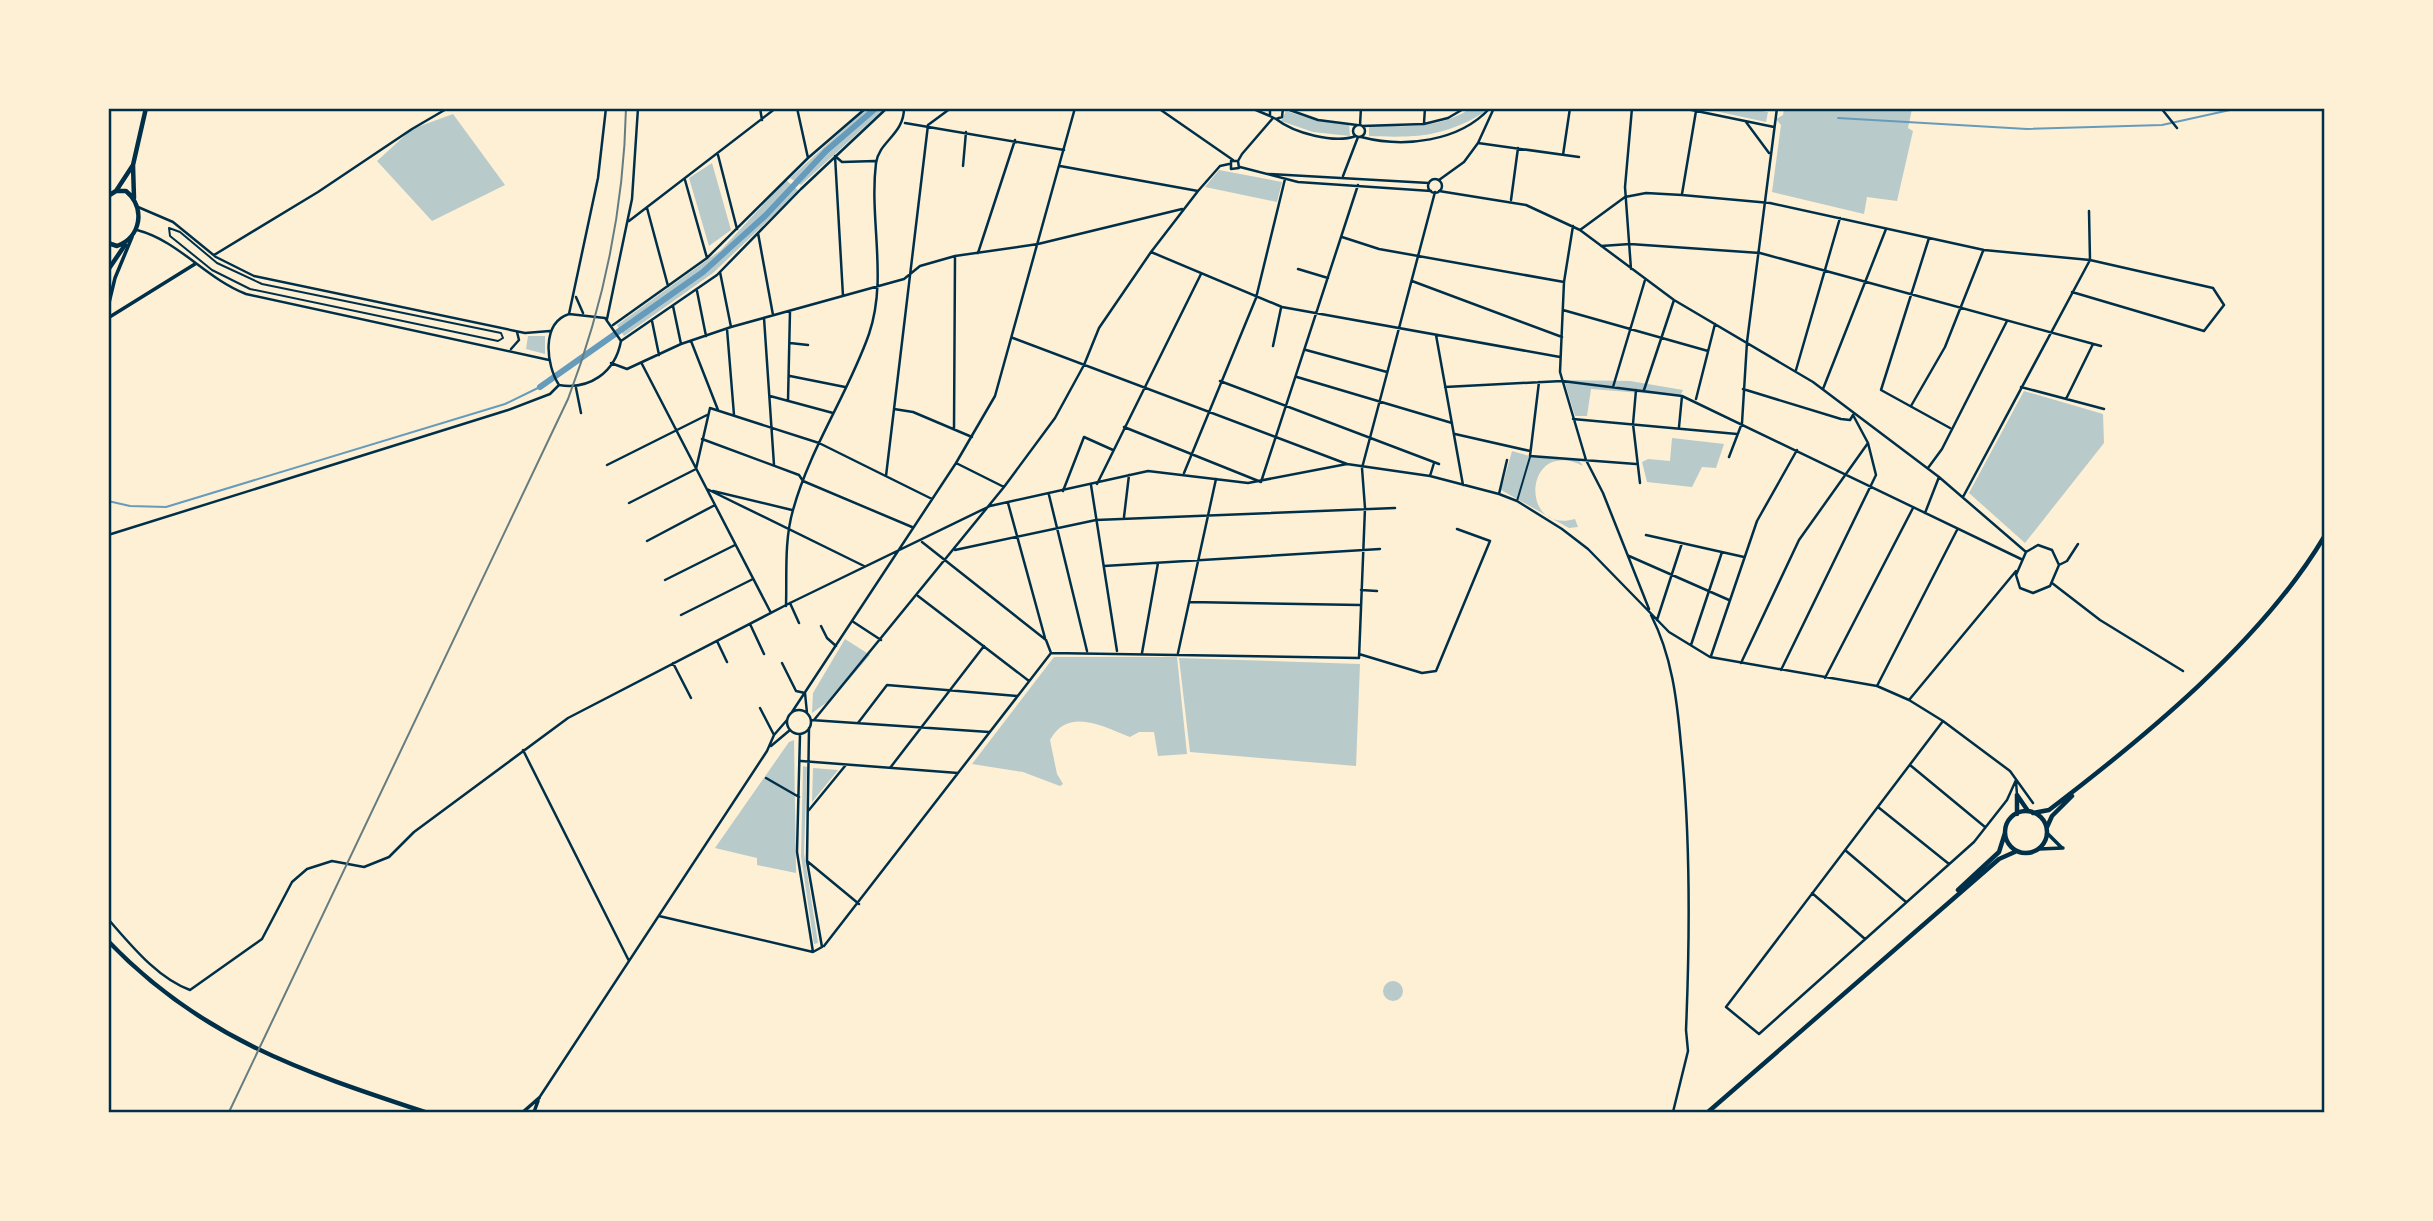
<svg xmlns="http://www.w3.org/2000/svg" width="2433" height="1221" font-family="Overpass,sans-serif">
<style>
.green{fill:#b9caca}
.lines{fill:none;stroke-linecap:round;stroke-linejoin:round}
.stream{stroke:#669bbc;stroke-width:2}
.canal{stroke:#669bbc;stroke-width:6}
.pedestrian{stroke:#003049;stroke-width:2}
.minor{stroke:#003049;stroke-width:2.5}
.tertiary{stroke:#003049;stroke-width:3.5}
.secondary{stroke:#003049;stroke-width:3.5}
.primary{stroke:#003049;stroke-width:4.5}
.rail{stroke:#657d81;stroke-width:2}
.neatline{fill:none;stroke:#003049;stroke-width:2.5}
</style>
<rect width="100%" height="100%" fill="#fdf0d5"/>
<path class="green" d="M866 109H884L801 185 790 178Z
M1470 109H1483L1485 112C1444 137 1417 138 1369 136V125C1406 127 1438 129 1470 109Z
M1706 109H1750L1768 112 1766 122Z
M1784 109H1912L1908 128 1913 131 1897 201 1867 197 1864 214 1772 192 1781 125 1776 119 1783 115Z
M1286 111 1318 121 1349 124 1350 136 1313 132 1281 121Z
M453 114 505 185 432 221 377 161 412 129Z
M712 163 731 230 709 246 689 178Z
M1219 170 1282 182 1277 202 1205 187Z
M786 180 799 191 713 273 624 336 617 325 721 250Z
M528 336H545V354L526 349Z
M1564 380 1630 381 1683 390 1680 396 1591 389 1587 416H1575Z
M2024 391 2103 414 2104 443 2025 543 1969 493Z
M1672 438 1724 444 1716 468 1702 467 1692 487 1647 482 1642 462 1648 459 1670 461Z
M1512 451 1533 457 1578 459 1583 466C1524 436 1518 535 1575 519L1578 527 1569 528 1501 490Z
M845 639 870 655 833 698 812 713 813 693Z
M1054 657H1177L1187 754 1158 756 1154 732H1139L1130 737C1102 726 1068 707 1050 740L1057 774 1063 784 1060 786 1023 772 972 764Z
M1179 658 1360 664 1356 766 1190 752Z
M794 740 796 873 757 865V858L715 848 789 742Z
M803 766 807 767 804 853 818 943 814 944 801 856Z
M813 768 838 770 812 802Z
M1383 991a10 10 0 1 1 20 0a10 10 0 1 1-20 0Z"/>
<g class="lines">
<path class="stream" d="M1838 118 2027 129 2162 125 2239 108
M108 501 130 506 166 507 505 404 540 387"/>
<path class="canal" d="M540 387 703 272 766 215 826 151 876 108"/>
<path class="pedestrian" d="M169 228 180 232 217 263 262 284 501 333 503 338 498 341 250 289 212 270 170 236Z
M1517 501 1530 457"/>
<path class="minor" d="M760 108 762 120
M797 108 808 158
M1158 108 1233 160
M1251 108 1270 116
M1270 108V116L1276 119 1282 117 1283 108
M1284 108 1318 120 1357 125
M1682 108 1774 127
M1766 108 1777 110
M2161 108 2177 128
M1276 119C1294 133 1334 144 1356 136
M1746 122 1769 153
M905 123 1064 150
M1424 123 1425 108
M1353 131a6 6 0 1 1 12 0a6 6 0 1 1-12 0Z
M1360 125 1361 108
M1362 126 1424 124 1448 118 1465 108
M1361 137C1404 148 1459 142 1490 108
M1478 143 1579 157
M718 155 737 229
M1563 155 1570 108
M835 156 843 296
M835 156 842 162 875 161
M1238 161H1231V169L1239 168 1238 161 1242 154 1273 118
M963 166 966 132
M1060 166 1198 191
M1240 167 1298 182 1431 191
M1268 174 1429 183
M1343 176 1358 137
M1428 186a7 7 0 1 1 14 0a7 7 0 1 1-14 0Z
M685 180 707 258
M1439 180 1464 162 1478 143 1494 108
M1439 191 1526 205 1580 230 1674 300 1813 382 1939 477 2026 552
M1682 194 1696 111
M1511 200 1518 148
M138 207 173 222 216 257 254 276 525 333 550 331
M647 208 668 286
M629 221 776 108
M1573 226 1564 282 1560 372 1586 460 1603 493 1649 609
M137 230C179 241 205 278 246 294L549 360
M1580 230 1625 197 1646 193 1682 195 1770 203 1984 250 2090 260 1963 497
M758 233 773 315
M1342 237 1379 249 1564 282
M1929 238 1881 390 1950 428
M1601 246 1630 244 1760 253 2101 346
M1151 252 1282 307 1560 357
M978 253 1015 140
M214 255 318 192 412 129 448 108
M1298 269 1328 278
M1631 269 1625 187 1632 108
M720 272 731 327
M1412 281 1562 337
M697 291 706 336
M2072 292 2204 331 2224 305 2213 288 2090 260 2089 211
M576 297 583 313
M673 306 681 344
M1563 310 1708 351
M569 314 605 318 621 341C615 373 589 390 559 385 546 365 541 323 569 314Z
M569 314 598 178 606 108
M764 318 774 465
M607 319 632 199 638 108
M652 321 659 355
M613 325 707 258 808 158 866 108
M727 329 734 415
M1436 335 1463 485
M1013 338 1347 464
M621 341 717 275 801 189 887 108
M691 341 718 410
M790 343 808 345
M1273 346 1281 308
M511 349 519 340 517 332
M1306 350 1387 372
M611 363 627 369 681 344 731 327 904 279 920 266 955 256 1038 244 1182 209
M642 364 771 613
M1796 370 1840 218
M790 376 845 387
M1297 377 1452 423
M1220 381 1439 464
M1539 382 1530 456 1636 464
M1445 387 1562 381 1682 396 2021 559
M1613 387 1645 280
M2021 387 2104 409
M576 388 581 413
M1743 389 1841 419 1850 420 1853 415 1868 443 1876 475 1781 670
M1823 389 1886 229
M1636 390 1633 424 1640 483
M1644 390 1674 300
M770 396 833 413
M1696 399 1715 324
M2066 399 2093 344
M788 401 790 311
M1911 406 1945 347 1983 251
M894 409 913 412 972 437
M1573 419 1737 434
M1124 427 1261 482 1358 185
M1679 427 1682 396
M954 429 955 256
M1455 434 1530 451
M702 439 799 475 803 481 912 527
M1729 457 1742 423 1747 342 1777 108
M956 463 1004 487
M607 465 707 415
M1928 468 1942 449 2007 321
M1184 473 1256 298 1285 179
M886 476 928 125 951 108
M1430 476 1434 463
M1097 484 1201 274
M1091 485 1117 651
M707 489 864 566
M713 491 792 510
M1063 491 1084 437 1113 450
M1499 494 1507 460
M1049 495 1087 651
M629 503 696 469 710 408 819 443 932 499
M1008 503 1045 638
M1925 513 1939 477
M1124 517 1129 475
M108 535 508 410 550 394 559 385
M1646 535 1744 557
M647 541 715 505
M922 542 1046 640 1051 653
M2038 545 2052 550 2059 565 2050 586 2033 593 2020 588 2016 575 2026 552Z
M955 550 1096 520 1395 508
M1629 556 1729 600
M2059 565 2067 561 2078 544
M1104 566 1380 549
M665 580 735 545
M2052 583 2100 620 2183 671
M1361 590 1377 591
M918 596 1029 681
M1190 602 1360 605
M790 603 799 623
M786 606C787 575 784 541 793 510 810 448 848 394 869 334 888 278 869 220 876 163 879 141 904 135 904 108
M681 615 753 579
M1651 615C1672 656 1677 700 1681 745 1691 839 1690 935 1686 1030L1688 1051 1673 1112
M1657 620 1682 543
M852 621 881 640
M750 624 764 654
M821 626 827 638 836 646
M717 641 727 662
M1691 645 1722 552
M1051 653 1359 658 1365 508 1362 468 1435 192
M1142 653 1158 563
M1178 653 1216 479
M1359 654 1422 673 1436 671 1490 541 1457 529
M1711 656 1757 521 1797 450
M673 663 691 698
M782 663 796 691 805 693
M1741 663 1799 540 1868 443
M1825 678 1913 508
M1877 686 1957 530
M805 693 807 713
M1909 700 2016 571
M760 708 774 735
M787 722a12 12 0 1 1 24 0a12 12 0 1 1-24 0Z
M792 712 956 463 995 396 1075 108
M811 720 989 732
M814 720 1004 487 1055 418 1084 365 1099 328 1151 252 1198 191 1220 166 1229 164
M1943 721 1726 1007 1759 1034 1974 842 2007 800 2016 780
M858 723 887 685 1017 696
M800 734 797 852 813 952
M771 746 790 730
M523 750 629 961
M801 761 958 773
M1910 765 1985 827
M890 768 984 646
M766 778 799 797
M2016 781 2017 795
M1878 807 1949 864
M809 810 845 766
M1845 850 1906 902
M807 861 859 904
M1812 893 1865 939
M659 916 813 952 822 947 807 861 809 728
M108 919C131 945 157 978 190 990L262 939 292 882 307 869 332 861 364 867 389 857 414 832 568 718 790 603 990 506 1148 471 1248 483 1347 464 1430 476 1499 494 1517 501 1562 529 1588 549 1669 632 1710 657 1877 686 1909 700 1943 721 2010 771 2033 803
M824 946 1051 653
M539 1098 767 751 774 735 787 720"/>
<path class="tertiary" d="M108 318 195 264
M2047 833 2061 847
M2039 849 2063 848"/>
<path class="secondary" d="M108 307 115 278 132 237
M523 1112 539 1098
M534 1112 538 1101"/>
<path class="primary" d="M133 165 134 198
M116 191 133 165 146 108
M108 196 116 191H126C146 208 141 237 117 246L108 243
M108 270 125 245
M2017 795 2028 811
M2005 832a21 21 0 1 1 42 0a21 21 0 1 1-42 0Z
M2033 813 2049 810C2145 737 2262 641 2324 537
M2017 814V796
M2047 827 2052 816 2072 796
M1958 890 1999 852 2005 833
M108 941C201 1038 301 1071 425 1112
M1708 1112 1999 859 2017 851"/>
<path class="rail" d="M229 1112 568 399C604 304 624 209 626 108"/>
</g>
<rect width="2433" height="1221" fill="none" stroke="#fdf0d5" stroke-width="220"/>
<rect x="110" y="110" width="2213" height="1001" class="neatline"/>
</svg>
